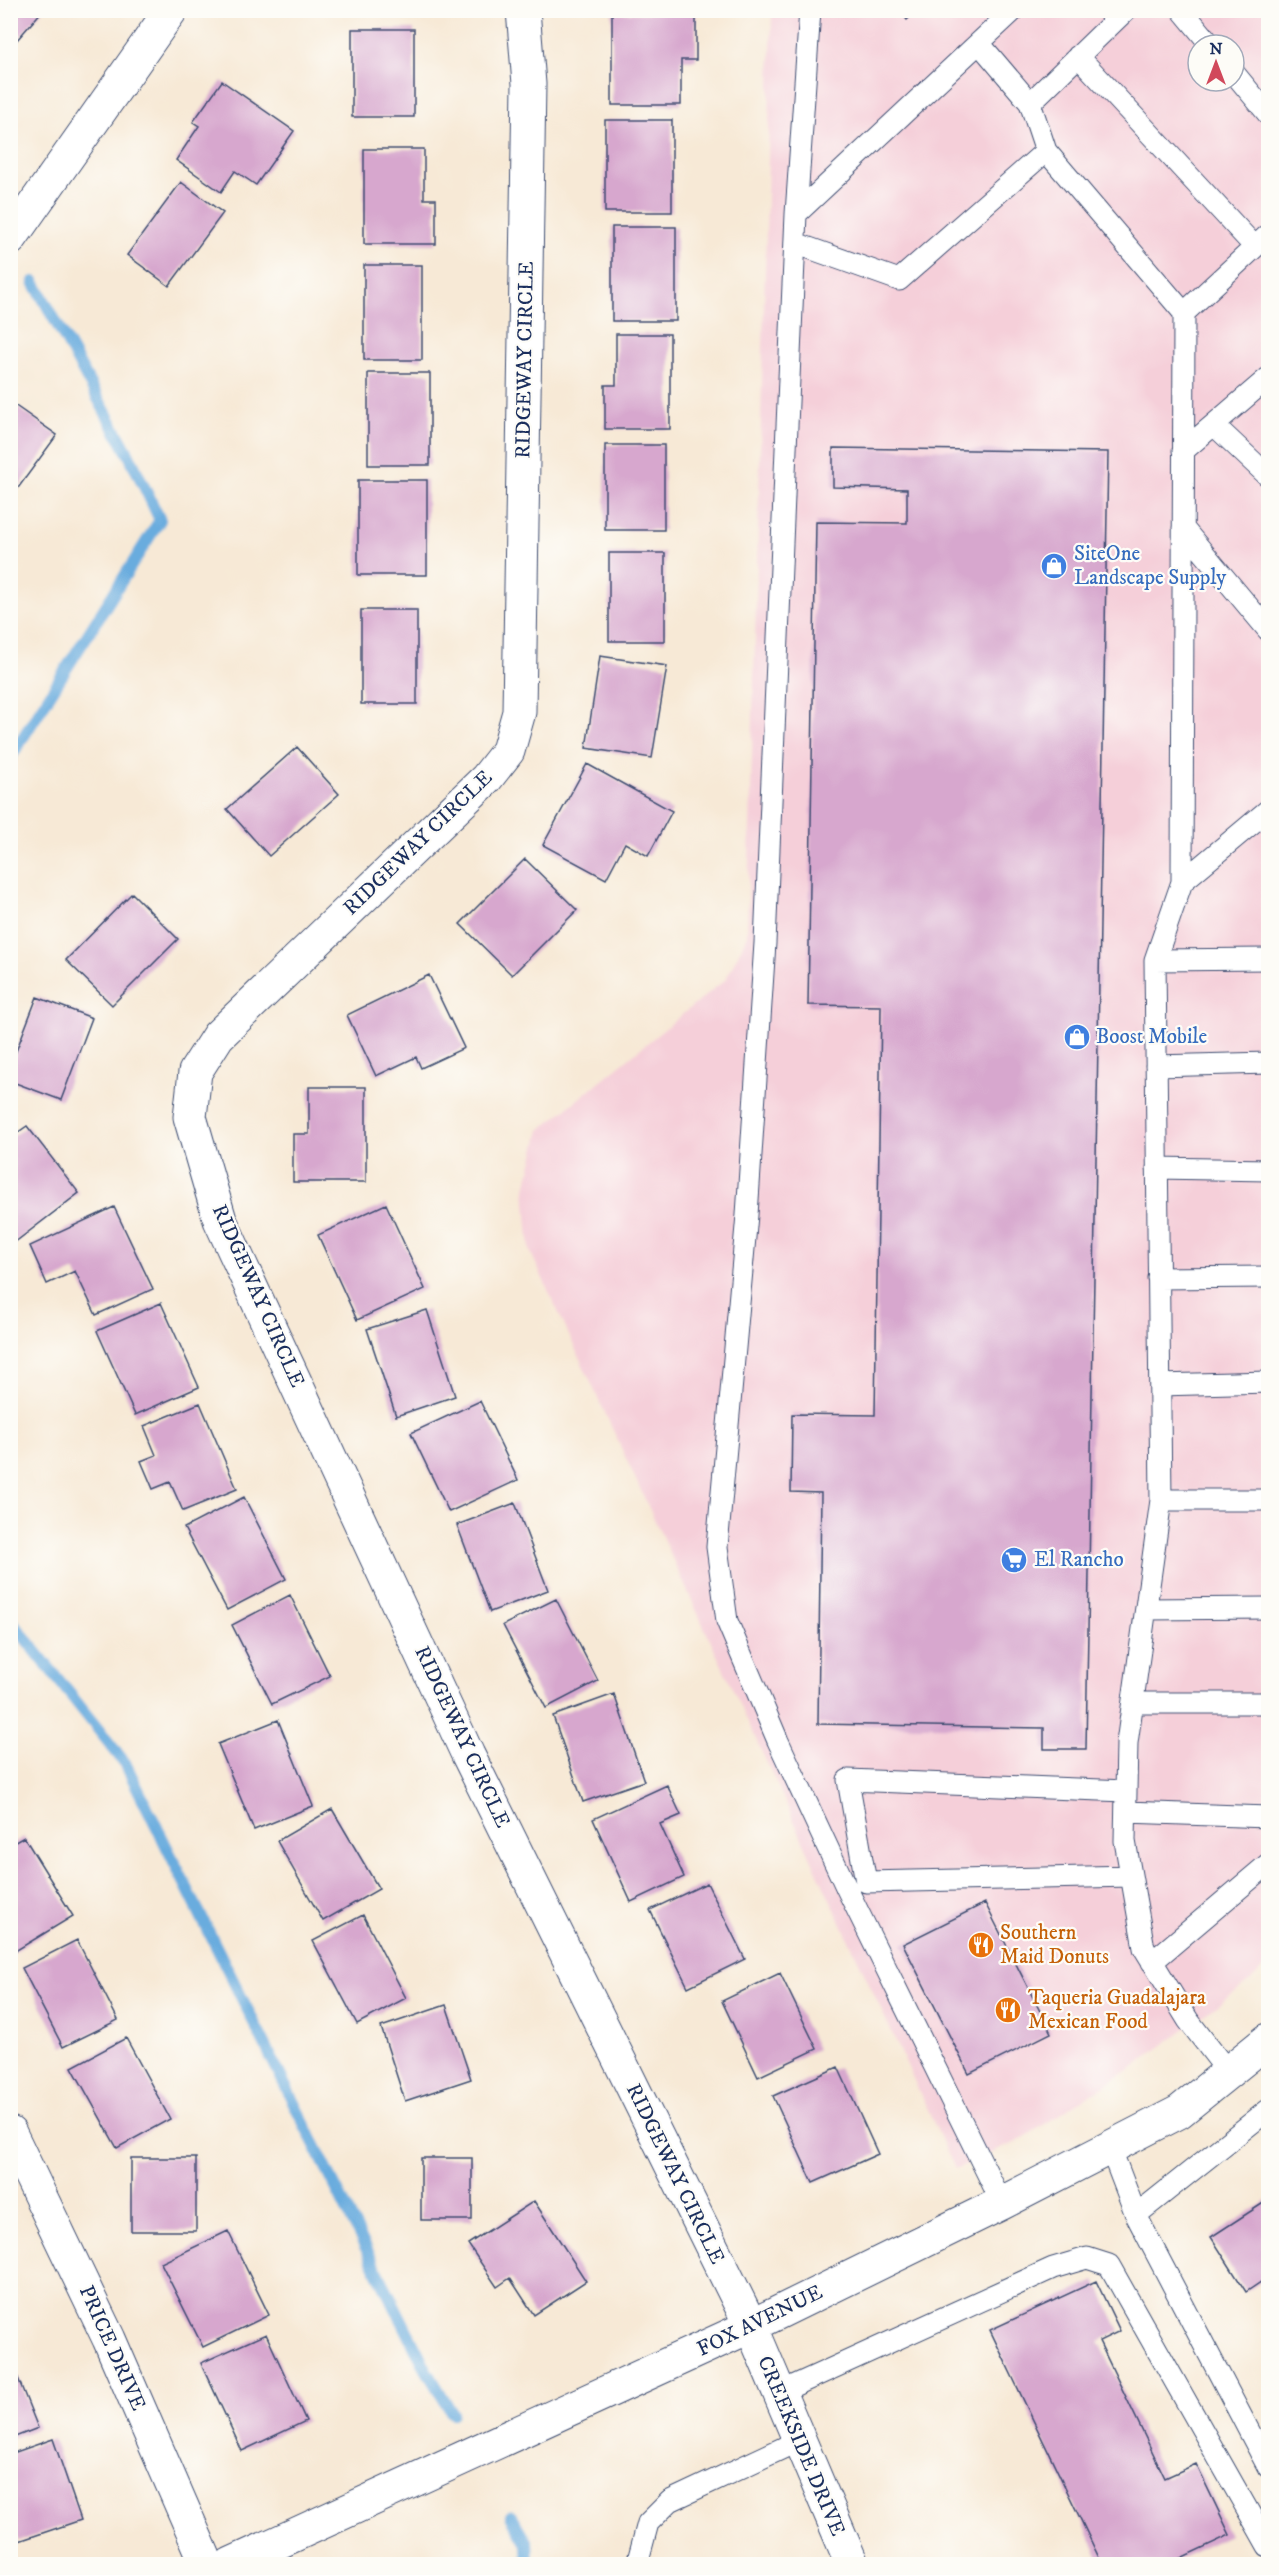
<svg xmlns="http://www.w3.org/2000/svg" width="1279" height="2575" font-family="'IM FELL DW Pica',serif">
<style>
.built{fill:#f5cfd9;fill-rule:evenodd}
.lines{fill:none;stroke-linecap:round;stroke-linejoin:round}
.stream{stroke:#69acde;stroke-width:12}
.building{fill:#d7a7ce}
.lane-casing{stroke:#3c4b70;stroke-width:23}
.street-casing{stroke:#3c4b70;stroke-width:35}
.secondary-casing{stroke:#3c4b70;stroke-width:35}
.lane{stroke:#fff;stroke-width:21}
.street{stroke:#fff;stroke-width:33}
.secondary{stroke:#fff;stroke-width:33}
.labels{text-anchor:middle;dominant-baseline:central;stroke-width:4.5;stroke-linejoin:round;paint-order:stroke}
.street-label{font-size:21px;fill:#1b2f5e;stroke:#fdfcf7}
.shop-label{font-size:21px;fill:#366cbe;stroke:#fdfcf7;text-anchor:start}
.food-label{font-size:21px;fill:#c56008;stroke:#fdfcf7;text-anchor:start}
</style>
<rect width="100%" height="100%" fill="#fdfcf7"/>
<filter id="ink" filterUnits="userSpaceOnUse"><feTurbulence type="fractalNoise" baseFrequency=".0167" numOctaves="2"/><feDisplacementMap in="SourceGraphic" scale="12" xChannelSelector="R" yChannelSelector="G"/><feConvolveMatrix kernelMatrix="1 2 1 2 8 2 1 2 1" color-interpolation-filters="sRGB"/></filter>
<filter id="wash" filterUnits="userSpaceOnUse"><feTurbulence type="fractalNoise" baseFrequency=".008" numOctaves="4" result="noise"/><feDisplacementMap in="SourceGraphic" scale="24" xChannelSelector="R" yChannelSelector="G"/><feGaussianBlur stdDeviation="1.35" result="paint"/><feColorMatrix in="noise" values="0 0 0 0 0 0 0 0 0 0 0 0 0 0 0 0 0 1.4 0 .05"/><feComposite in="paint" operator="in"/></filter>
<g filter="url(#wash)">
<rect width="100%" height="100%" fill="#f7e9d6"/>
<path class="built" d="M772 11H1268V1963L1250 1981 1132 2068 1017 2142 955 2169 530 1251 525 1192 540 1130 726 979 747 936ZM1198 45H1234V81H1198Z"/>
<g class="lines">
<path class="stream" d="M10 758 160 520 129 455 34 282
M10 1619 125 1763 426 2369 452 2413
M511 2516 527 2543 528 2564"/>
</g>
<g id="blocks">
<path class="building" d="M10 10H43L10 48Z
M899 10H918L907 20Z
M612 13H696V60H681V105H612Z
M352 29H414V117H352Z
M222 81 294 131 256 185 235 171 221 192 176 160 199 126 193 122Z
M605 120H672V212H605Z
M364 149H424V199H436V244H364Z
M181 182 223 213 169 286 127 255Z
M612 227H676V321H612Z
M364 265H422V360H364Z
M616 334H670V429H605V385H616Z
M368 373H430V465H368Z
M10 402 57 435 10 499Z
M605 445H664V530H605Z
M833 448 1108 452 1086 1749H1044V1728L818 1724 821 1493 791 1492 792 1414 875 1415 881 1006 808 1005 816 522 907 523V489L833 487Z
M358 480H427V575H358Z
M609 553H665V641H609Z
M361 610H417V704H361Z
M600 656 667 666 652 758 586 748Z
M297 747 339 794 269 856 227 809Z
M587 764 672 811 648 856 625 843 606 879 543 845Z
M525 859 577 910 512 975 460 924Z
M132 893 178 939 112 1005 66 960Z
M429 975 464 1048 421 1068 416 1057 376 1076 347 1015Z
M37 997 92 1018 61 1100 10 1081V1067Z
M309 1087H366V1182H293V1134H309Z
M27 1126 79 1193 10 1246V1178L13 1176 10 1172V1138Z
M386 1204 425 1289 357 1320 318 1235Z
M114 1207 153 1289 96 1315 75 1271 47 1284 30 1246Z
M161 1303 199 1387 135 1415 97 1331Z
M427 1310 455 1396 396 1416 367 1329Z
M480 1401 518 1480 449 1512 411 1433Z
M200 1403 237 1489 183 1511 170 1482 153 1489 141 1461 156 1455 144 1426Z
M244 1497 286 1579 227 1610 184 1528Z
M515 1503 548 1590 490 1612 457 1525Z
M290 1595 330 1676 272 1704 232 1625Z
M556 1599 598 1681 546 1708 503 1625Z
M614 1694 644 1781 583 1802 553 1716Z
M278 1720 313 1806 254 1830 218 1744Z
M667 1785 681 1815 660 1824 684 1877 631 1902 593 1819Z
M332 1809 379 1889 323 1921 277 1841Z
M24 1837 73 1916 12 1953 10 1845Z
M707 1883 745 1959 688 1987 650 1910Z
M985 1903 1051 2033 969 2074 903 1944Z
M363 1915 406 1998 357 2024 313 1941Z
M77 1940 118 2020 63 2047 22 1968Z
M780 1973 817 2049 758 2077 722 2001Z
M446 2005 471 2079 405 2101 381 2027Z
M126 2038 170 2119 117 2148 72 2067Z
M838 2067 878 2154 813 2183 773 2096Z
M131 2158H196V2231H131Z
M421 2158H472V2220H421Z
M1268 2200V2277L1246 2292 1211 2237Z
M534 2201 586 2281 534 2315 510 2278 497 2287 468 2244Z
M228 2231 269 2315 203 2347 161 2263Z
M1096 2281 1120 2331 1099 2341 1165 2478 1196 2464 1230 2535 1168 2564H1102L990 2330Z
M1268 2307V2325L1261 2311Z
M266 2334 306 2421 242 2451 201 2363Z
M10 2358 38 2428 10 2439Z
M53 2439 81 2520 19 2541 10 2517V2454Z"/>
</g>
</g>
<g filter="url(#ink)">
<use href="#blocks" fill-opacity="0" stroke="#3c4b70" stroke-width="1.5"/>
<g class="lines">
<defs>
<path id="lane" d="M810 10 796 214 1014 10
M1126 10 1030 103 1046 151 1184 313 1182 882
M1182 10 1211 45
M979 43 1030 103
M1078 56 1255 247
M1234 73 1268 114
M796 214 765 943 747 1215 717 1547 727 1621 778 1741 847 1889 1002 2203
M795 243 899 280 1046 151
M1184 313 1268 235
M1214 425 1268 476
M1183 451 1268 378
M1183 528 1268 630
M1155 960 1268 959
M1156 1066 1268 1063
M1157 1168 1268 1170
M1158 1278 1268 1277
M1160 1385 1268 1382
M1161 1500H1268
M1146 1609 1268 1608
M1133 1703H1268
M1126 1791 848 1780 866 1882 1131 1876
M1126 1812 1268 1817
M1152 1962 1268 1864
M1228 2072 1188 2020 1144 1948 1125 1841 1127 1743 1161 1500 1155 960 1182 882 1268 810
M1110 2147 1136 2215 1268 2467
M1136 2215 1268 2110
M778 2393 1053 2268 1087 2258 1109 2265 1268 2546
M637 2564 648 2523 670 2501 798 2441"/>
<path id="street" d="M523 10 529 84 519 712 508 751 486 779 218 1036 195 1072 190 1117 220 1220 468 1755 751 2326 852 2564
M10 239 171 10
M10 2133 109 2339 207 2564"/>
<path id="secondary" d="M231 2564 751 2326 1002 2203 1179 2112 1268 2040"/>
</defs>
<use href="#lane" class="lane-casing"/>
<use href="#street" class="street-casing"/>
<use href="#secondary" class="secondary-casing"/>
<use href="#lane" class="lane"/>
<use href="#street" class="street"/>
<use href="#secondary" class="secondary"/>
</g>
</g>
<defs>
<symbol id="shop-disc" viewBox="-11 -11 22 22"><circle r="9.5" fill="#3f7fe0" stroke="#fdfcf7"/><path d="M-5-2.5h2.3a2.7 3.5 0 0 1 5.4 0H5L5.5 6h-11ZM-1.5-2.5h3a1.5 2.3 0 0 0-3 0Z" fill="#fff"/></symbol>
<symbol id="supermarket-disc" viewBox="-11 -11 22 22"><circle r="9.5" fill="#3f7fe0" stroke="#fdfcf7"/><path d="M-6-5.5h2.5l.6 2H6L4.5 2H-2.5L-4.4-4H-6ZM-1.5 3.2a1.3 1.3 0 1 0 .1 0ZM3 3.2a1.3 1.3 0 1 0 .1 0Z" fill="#fff"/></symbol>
<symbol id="restaurant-disc" viewBox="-11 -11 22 22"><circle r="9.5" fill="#e8710a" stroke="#fdfcf7"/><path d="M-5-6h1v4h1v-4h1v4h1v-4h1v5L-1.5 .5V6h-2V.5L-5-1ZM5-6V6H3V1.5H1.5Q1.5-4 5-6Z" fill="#fff"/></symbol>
</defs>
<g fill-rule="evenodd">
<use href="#shop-disc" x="1039" y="551" width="30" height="30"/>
<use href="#shop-disc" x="1062" y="1022" width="30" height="30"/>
<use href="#supermarket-disc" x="999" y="1545" width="30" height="30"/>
<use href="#restaurant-disc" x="966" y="1930" width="30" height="30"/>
<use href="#restaurant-disc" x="993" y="1995" width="30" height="30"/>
</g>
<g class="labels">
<g class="street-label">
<text transform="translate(525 360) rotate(-89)">RIDGEWAY CIRCLE</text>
<text transform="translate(418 843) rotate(-44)">RIDGEWAY CIRCLE</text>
<text transform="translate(258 1296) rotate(66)">RIDGEWAY CIRCLE</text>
<text transform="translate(462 1737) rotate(65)">RIDGEWAY CIRCLE</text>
<text transform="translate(675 2174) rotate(64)">RIDGEWAY CIRCLE</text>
<text transform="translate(760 2321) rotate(-26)">FOX AVENUE</text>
<text transform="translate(112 2348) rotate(66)">PRICE DRIVE</text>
<text transform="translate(801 2446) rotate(67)">CREEKSIDE DRIVE</text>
</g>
<g class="shop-label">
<text x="1074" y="554">SiteOne<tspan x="1074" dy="24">Landscape Supply</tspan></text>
<text x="1096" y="1037">Boost Mobile</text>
<text x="1034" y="1560">El Rancho</text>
</g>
<g class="food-label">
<text x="1000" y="1933">Southern<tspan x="1000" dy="24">Maid Donuts</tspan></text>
<text x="1028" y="1998">Taqueria Guadalajara<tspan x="1028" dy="24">Mexican Food</tspan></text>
</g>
</g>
<rect width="1279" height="2575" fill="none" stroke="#fdfcf7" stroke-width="36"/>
<g transform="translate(1216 63)"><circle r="28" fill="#fdfcf7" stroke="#a3aaba" stroke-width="1.5"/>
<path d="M0-4.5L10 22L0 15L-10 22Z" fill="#d1495b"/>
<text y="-9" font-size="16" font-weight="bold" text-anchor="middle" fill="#1b2f5e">N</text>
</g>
</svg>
